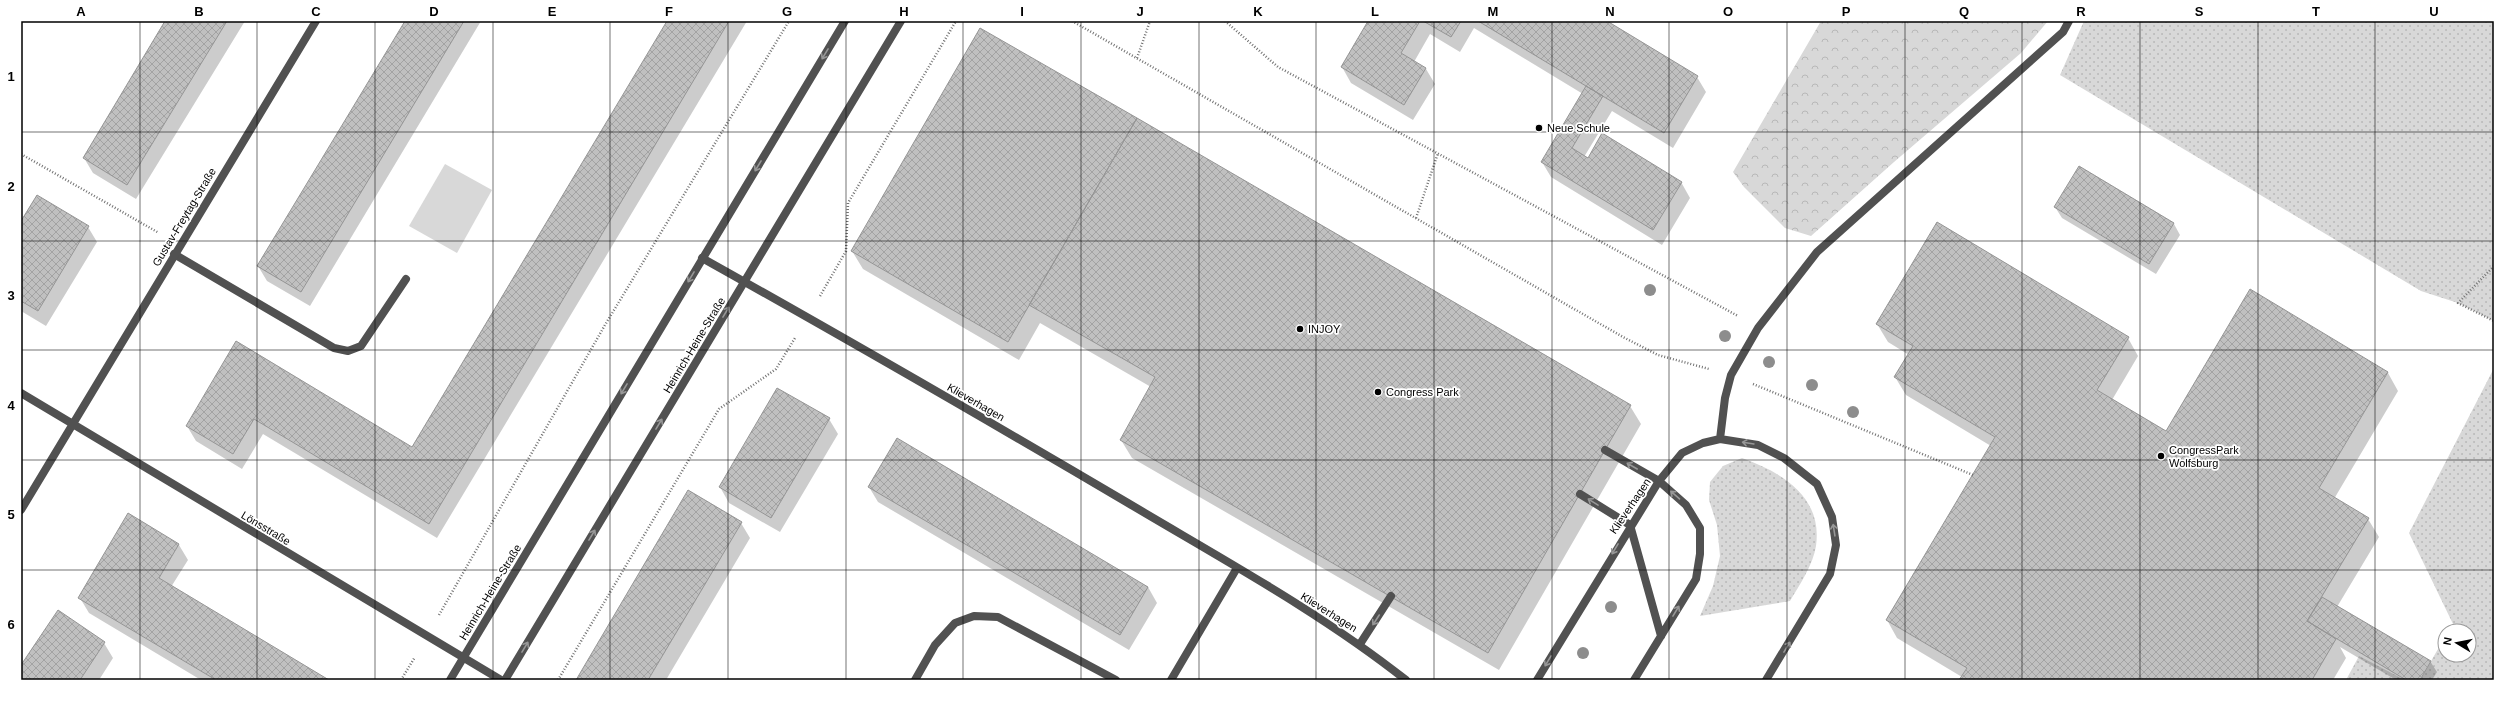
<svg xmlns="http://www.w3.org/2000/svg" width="2515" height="701" font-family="Arial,sans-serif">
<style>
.grass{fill:url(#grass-dots)}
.forest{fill:url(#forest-crowns)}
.green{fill:#d8d8d8}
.shadow{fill:#0003}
.building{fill:url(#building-cross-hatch);stroke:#959595}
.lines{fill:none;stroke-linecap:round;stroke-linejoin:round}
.path{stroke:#737373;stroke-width:2.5;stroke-dasharray:1 2;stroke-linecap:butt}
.service{stroke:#515151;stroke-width:8}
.minor{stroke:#515151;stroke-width:8}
.tertiary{stroke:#515151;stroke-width:8}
.tree{fill:#8d8d8d}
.oneway{stroke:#979797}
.grid{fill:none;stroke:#000;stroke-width:1;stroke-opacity:0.55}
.poi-dot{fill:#000;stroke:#fff;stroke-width:1.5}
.labels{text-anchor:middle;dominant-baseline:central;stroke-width:3.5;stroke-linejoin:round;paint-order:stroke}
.poi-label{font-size:11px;fill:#000;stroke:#fff;text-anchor:start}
.street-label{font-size:11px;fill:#000;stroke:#fff}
.neatline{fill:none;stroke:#000;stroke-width:1.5}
.grid-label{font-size:13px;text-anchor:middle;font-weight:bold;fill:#000}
</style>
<defs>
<pattern id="grass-dots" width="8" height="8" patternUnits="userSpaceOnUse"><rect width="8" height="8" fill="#d8d8d8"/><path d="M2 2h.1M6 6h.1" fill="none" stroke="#b8b8b8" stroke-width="1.8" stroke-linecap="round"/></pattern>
<pattern id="forest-crowns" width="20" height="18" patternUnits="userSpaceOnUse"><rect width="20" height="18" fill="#d8d8d8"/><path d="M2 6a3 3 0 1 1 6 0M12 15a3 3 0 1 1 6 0" fill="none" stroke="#b8b8b8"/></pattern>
<pattern id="building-cross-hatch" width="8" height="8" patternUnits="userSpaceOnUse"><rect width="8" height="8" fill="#c0c0c0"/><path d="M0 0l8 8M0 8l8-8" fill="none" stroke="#a3a3a3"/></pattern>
</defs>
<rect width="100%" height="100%" fill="#fff"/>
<path class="grass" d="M2084 21H2494V321L2458 303 2421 291 2060 75Z
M2494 368V680H2420L2445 637V655H2469V631H2448L2453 624 2409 533Z
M1742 458C1781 472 1823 496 1816 546 1813 565 1800 584 1790 601L1700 616 1713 586 1720 556 1717 525 1709 500 1710 482 1723 466Z
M2359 656 2405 680H2346Z"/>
<path class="forest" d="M1821 21H2048L2021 53 1894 162 1811 236 1785 228 1744 187 1733 172Z"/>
<path class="green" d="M445 164 492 190 457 253 409 226Z"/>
<path class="shadow" d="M167 21H245L136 199 93 173 84 158Z
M406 21H481L310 306 267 281 258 266Z
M668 21H747L437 538 263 434 242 469 196 441 187 426 237 342 412 448Z
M1370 21H1605L1697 77 1706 92 1673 148 1612 111 1584 157 1681 182 1690 198 1662 245 1551 177 1542 162 1583 94 1474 28 1460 52 1430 34 1414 62 1426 69 1435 84 1413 120 1351 83 1342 67Z
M2055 207 2174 224 2180 235 2156 274 2062 218Z
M21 223 88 227 97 242 46 326 21 311Z
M852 251 1630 406 1641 424 1499 670 1132 458 1121 440 1151 387 1040 323 1019 360 863 269Z
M2251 291 2388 373 2398 391 2334 499 2368 519 2379 537 2337 607 2430 661 2437 672 2432 680H2396L2340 647 2346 658 2333 680H1961L1962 677 1897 638 1887 620 1991 446 1906 395 1895 377 1909 355 1888 342 1877 324 2128 338 2138 356 2112 400 2166 433Z
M829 419 838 434 780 532 729 503 720 487Z
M869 487 1148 587 1157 603 1129 650 878 502Z
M129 515 179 545 188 560 171 587 328 680H201L89 613 80 598Z
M741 523 750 538 666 680H577Z
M58 612 104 643 113 658 99 680H21V667Z"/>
<path class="building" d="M165 21H227L127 185 83 158Z
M405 21H464L301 292 257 266Z
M667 21H729L429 524 254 419 233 454 186 426 236 341 412 447Z
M1368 21H1420L1401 53 1426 68 1404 105 1341 67Z
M1423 21H1461L1451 37Z
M1478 21H1607L1698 76 1664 133Z
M980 28 1137 118 1008 342 851 251Z
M1586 86 1603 96 1572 148 1588 158 1602 133 1682 182 1653 230 1541 162Z
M1137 118 1631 405 1488 653 1120 440 1155 377 1029 305Z
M2079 166 2174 223 2149 264 2054 207Z
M37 195 89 226 38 311 21 301V221Z
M1937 222 2129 337 2097 390 2166 431 2250 289 2388 372 2319 488 2369 518 2307 621 2336 639 2312 680H1959L1967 668 1886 620 1995 437 1894 377 1913 346 1876 324Z
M777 388 830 418 771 518 719 487Z
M897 438 1148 587 1120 635 868 487Z
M688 490 742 522 648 680H576Z
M128 513 179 544 159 578 329 680H216L78 598Z
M2322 597 2431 661 2420 680H2406L2307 621Z
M58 610 105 642 80 680H21V665Z"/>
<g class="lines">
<path class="path" d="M1072 21 1623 337 1658 355 1709 369
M1225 21 1278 67 1738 316
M1137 58 1150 21
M21 154 159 233
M1416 218 1438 153
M2494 266 2458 303 2494 321
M820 296 846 251 848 203 956 21
M1753 384 1973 475
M439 615 605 325 789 21
M401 680 415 657
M558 680 719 409 776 369 795 338"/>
<path class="service" d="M174 254 334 348 348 351 361 346 406 279
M1720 439 1725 398 1731 375 1758 328 1817 252 2063 32 2069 21
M1605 450 1659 481 1686 505 1700 528V554L1696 579 1634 680
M1580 494 1630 525 1661 636
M1360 644 1391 596
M915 680 935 645 955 623 974 616 998 617 1116 680
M1537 680 1659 481 1682 453 1703 443 1720 439 1758 445 1784 458 1817 484 1832 517 1836 545 1830 574 1766 680"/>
<path class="minor" d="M702 258C845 338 987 420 1128 503 1222 559 1320 612 1406 680
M21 393 501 680
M21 510 316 21
M1171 680 1237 568"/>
<path class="tertiary" d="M450 680 845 21
M505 680 901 21"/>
</g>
<g class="tree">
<circle cx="1650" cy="290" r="6"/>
<circle cx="1725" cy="336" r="6"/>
<circle cx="1769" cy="362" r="6"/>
<circle cx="1812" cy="385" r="6"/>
<circle cx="1853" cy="412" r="6"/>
<circle cx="1611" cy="607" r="6"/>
<circle cx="1583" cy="653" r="6"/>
</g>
<defs><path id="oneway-shaft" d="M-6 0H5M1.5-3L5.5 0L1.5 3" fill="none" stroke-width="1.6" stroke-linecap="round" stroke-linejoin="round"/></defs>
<g class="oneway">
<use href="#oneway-shaft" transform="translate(825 54) rotate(121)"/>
<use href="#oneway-shaft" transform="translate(758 166) rotate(121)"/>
<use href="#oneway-shaft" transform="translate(691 277) rotate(121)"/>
<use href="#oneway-shaft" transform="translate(726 312) rotate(-59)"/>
<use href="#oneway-shaft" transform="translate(624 389) rotate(121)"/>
<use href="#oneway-shaft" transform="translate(659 424) rotate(-59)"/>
<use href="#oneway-shaft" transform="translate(1748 443) rotate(-171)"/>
<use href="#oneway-shaft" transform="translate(1632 466) rotate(-150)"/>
<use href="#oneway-shaft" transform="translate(1675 495) rotate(-139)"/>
<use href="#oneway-shaft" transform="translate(1593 502) rotate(-148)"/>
<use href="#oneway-shaft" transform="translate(1834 530) rotate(-99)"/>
<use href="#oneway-shaft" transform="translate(592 535) rotate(-59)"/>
<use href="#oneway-shaft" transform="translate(1615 549) rotate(121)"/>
<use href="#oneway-shaft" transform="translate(1676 611) rotate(-59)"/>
<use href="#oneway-shaft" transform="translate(1376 620) rotate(123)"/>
<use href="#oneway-shaft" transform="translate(525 647) rotate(-59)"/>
<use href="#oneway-shaft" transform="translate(1787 647) rotate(-59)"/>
<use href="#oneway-shaft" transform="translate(1548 661) rotate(121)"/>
</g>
<path class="grid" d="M140 21V680M257 21V680M375 21V680M493 21V680M610 21V680M728 21V680M846 21V680M963 21V680M1081 21V680M1199 21V680M1316 21V680M1434 21V680M1552 21V680M1669 21V680M1787 21V680M1905 21V680M2022 21V680M2140 21V680M2258 21V680M2375 21V680M21 132H2494M21 241H2494M21 350H2494M21 460H2494M21 570H2494"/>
<g class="poi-dot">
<circle cx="1539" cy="128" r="4"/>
<circle cx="1300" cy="329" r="4"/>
<circle cx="1378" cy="392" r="4"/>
<circle cx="2161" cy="456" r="4"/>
</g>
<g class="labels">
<g class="poi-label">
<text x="1547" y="128">Neue Schule</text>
<text x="1308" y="329">INJOY</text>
<text x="1386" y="392">Congress Park</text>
<text x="2169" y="450">CongressPark<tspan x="2169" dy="13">Wolfsburg</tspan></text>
</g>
<g class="street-label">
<text transform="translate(184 217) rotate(-59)">Gustav-Freytag-Straße</text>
<text transform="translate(694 345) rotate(-59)">Heinrich-Heine-Straße</text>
<text transform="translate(976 402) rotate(30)">Klieverhagen</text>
<text transform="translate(1630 506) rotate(-56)">Klieverhagen</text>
<text transform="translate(266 528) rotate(31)">Lönsstraße</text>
<text transform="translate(490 592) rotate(-59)">Heinrich-Heine-Straße</text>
<text transform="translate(1329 612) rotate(32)">Klieverhagen</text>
</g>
</g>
<rect width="2515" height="701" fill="none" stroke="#ffffff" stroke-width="44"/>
<g transform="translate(2457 643) rotate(280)"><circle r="19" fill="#ffffff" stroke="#999999"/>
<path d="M0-3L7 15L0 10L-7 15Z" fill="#000000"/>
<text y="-6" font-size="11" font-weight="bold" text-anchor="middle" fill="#000000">N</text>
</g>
<rect x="22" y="22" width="2471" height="657" class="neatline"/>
<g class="grid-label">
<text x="81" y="16">A</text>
<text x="199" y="16">B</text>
<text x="316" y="16">C</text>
<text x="434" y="16">D</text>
<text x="552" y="16">E</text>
<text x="669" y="16">F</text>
<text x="787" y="16">G</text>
<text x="904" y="16">H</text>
<text x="1022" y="16">I</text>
<text x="1140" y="16">J</text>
<text x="1258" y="16">K</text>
<text x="1375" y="16">L</text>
<text x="1493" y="16">M</text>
<text x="1610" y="16">N</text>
<text x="1728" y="16">O</text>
<text x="1846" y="16">P</text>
<text x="1964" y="16">Q</text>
<text x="2081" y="16">R</text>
<text x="2199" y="16">S</text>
<text x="2316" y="16">T</text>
<text x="2434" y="16">U</text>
<text x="11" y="81">1</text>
<text x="11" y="191">2</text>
<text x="11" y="300">3</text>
<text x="11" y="410">4</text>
<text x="11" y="519">5</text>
<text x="11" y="629">6</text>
</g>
</svg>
